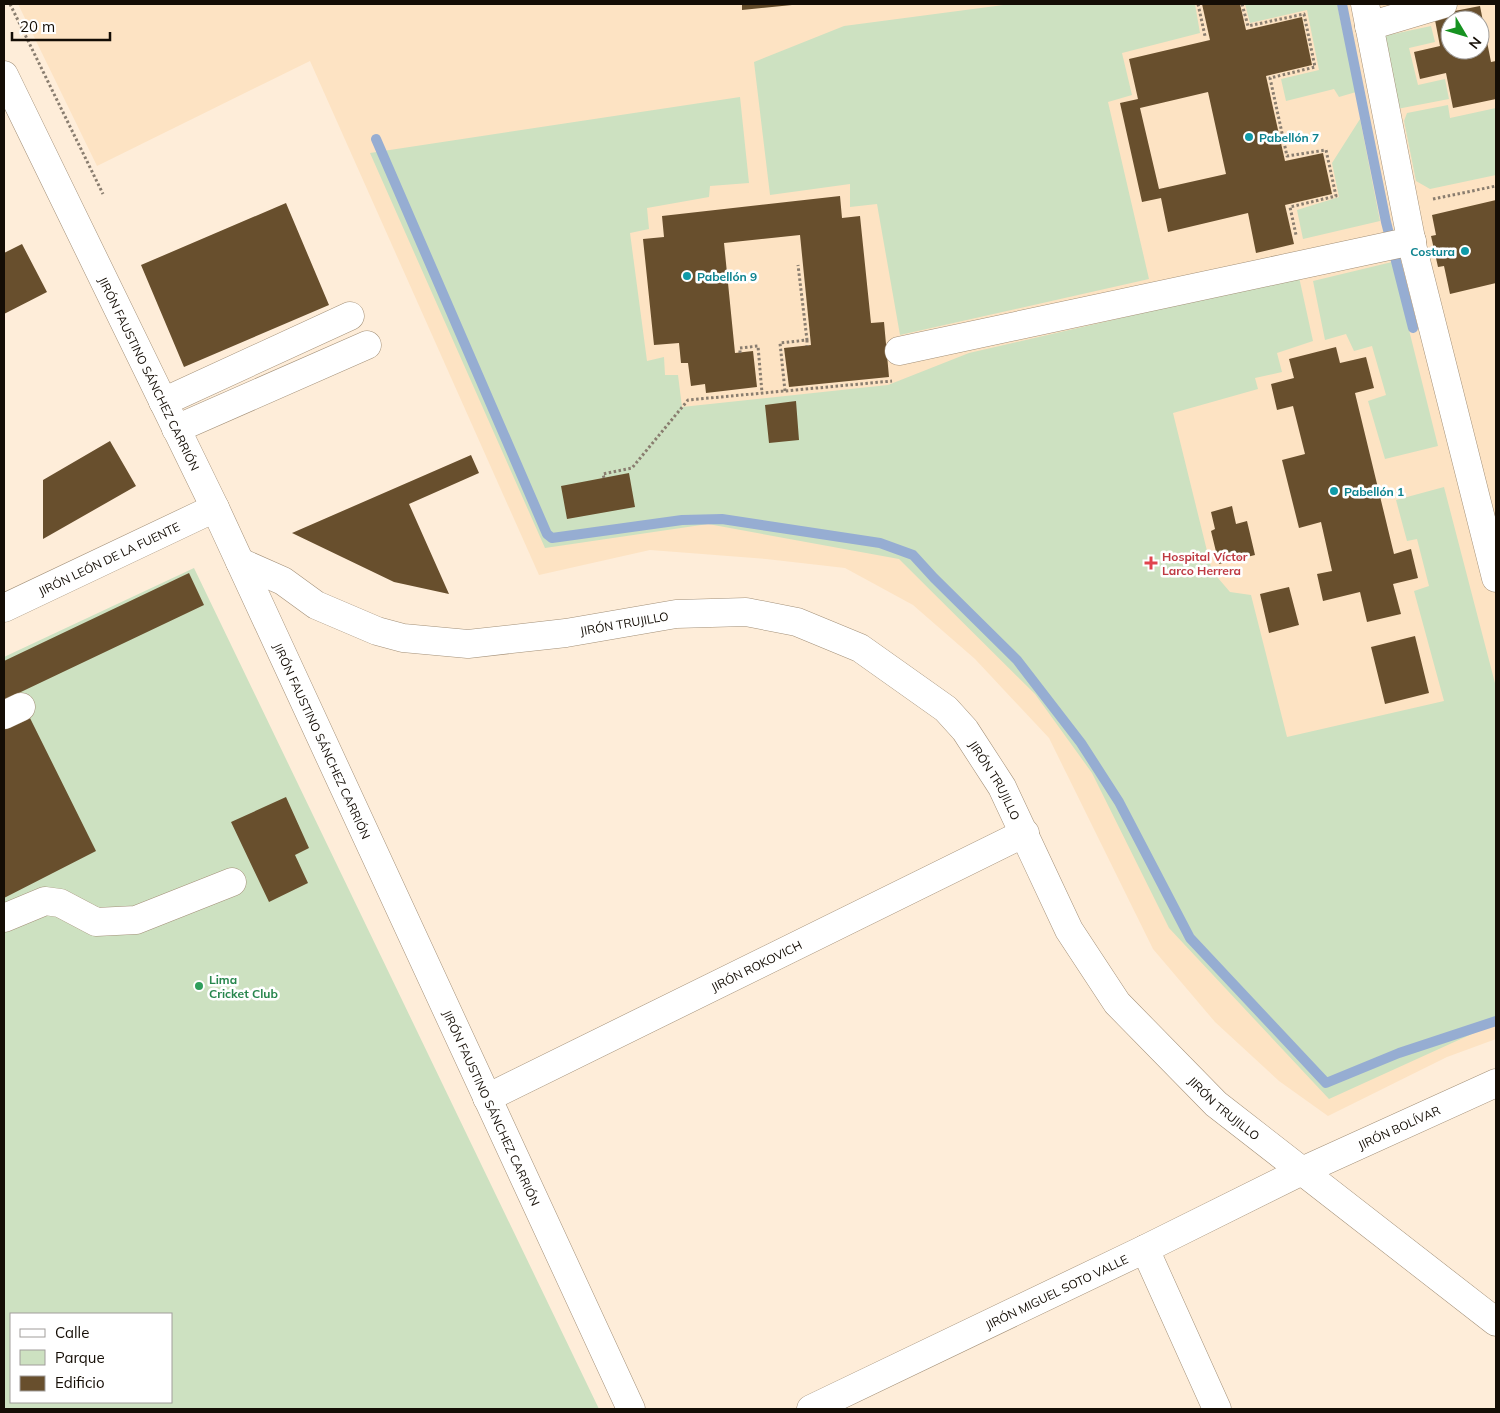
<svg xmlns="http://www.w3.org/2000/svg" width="1500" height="1413" font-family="Mulish,sans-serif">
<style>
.built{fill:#fde3c3;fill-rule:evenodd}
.green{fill:#cde1c1;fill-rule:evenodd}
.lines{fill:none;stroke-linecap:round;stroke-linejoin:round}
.stream{stroke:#96add2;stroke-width:10}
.building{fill:#684f2d;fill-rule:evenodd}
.minor-casing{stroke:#a39078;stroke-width:29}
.path{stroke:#897d6f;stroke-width:3;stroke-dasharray:2.5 2.5;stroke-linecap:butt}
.minor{stroke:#fff;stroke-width:28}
.culture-dot{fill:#0f9aa8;stroke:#fff;stroke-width:2}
.health-dot{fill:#e0444e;stroke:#fff;stroke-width:2}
.leisure-dot{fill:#2e9e5b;stroke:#fff;stroke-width:2}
.labels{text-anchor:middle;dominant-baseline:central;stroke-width:5;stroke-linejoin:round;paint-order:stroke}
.culture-label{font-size:12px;font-weight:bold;fill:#0d838f;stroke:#fff;text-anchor:start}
.street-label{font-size:12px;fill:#140d05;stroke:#fff}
.health-label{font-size:12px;font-weight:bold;fill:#be3a42;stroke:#fff;text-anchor:start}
.leisure-label{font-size:12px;font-weight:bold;fill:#27864d;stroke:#fff;text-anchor:start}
</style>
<rect width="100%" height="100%" fill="#feedd9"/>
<path class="built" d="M18 4H1496V1039L1447 1057 1328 1116 1279 1081 1215 1022 1153 949 1049 738 975 659 913 605 845 568 766 559 650 550 539 575 310 61 97 166ZM1450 20H1480V50H1450Z"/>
<path class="green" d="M1011 4H1195L1200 33 1122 53 1132 95 1108 102 1149 279 900 335 877 204 850 207V184L770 195 754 62 844 26Z
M1245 4H1337L1356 92 1339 97 1334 89 1286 101 1281 79 1319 70 1307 10 1250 23Z
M1431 26 1435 42 1409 48 1418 85 1445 79 1449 99 1397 109 1384 36Z
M740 97 749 183 710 186 709 197 647 208 649 229 630 233 647 361 664 357 665 375H678L682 407 888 385 969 353 1299 277 1313 341 1277 353 1282 372 1255 378 1258 389 1173 413 1212 571 1230 592 1251 595 1287 737 1444 701 1414 591 1429 586 1417 539 1407 541 1396 500 1444 487 1496 687V1023L1329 1099 1169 928 1092 773 1035 694 899 559 708 524 545 548 370 153Z
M1448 105 1450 118 1496 108V175L1430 189 1416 181 1404 121 1407 113Z
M1360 119 1380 221 1303 239 1297 210 1339 197 1332 163Z
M1392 262 1438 446 1385 459 1368 401 1386 395 1372 346 1354 351 1346 334 1325 340 1313 281Z
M194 568 599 1409H4V657ZM11 1314H171V1402H11Z"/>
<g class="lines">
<path class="stream" d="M1342 4 1386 222 1413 328
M376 139 547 534 552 538 682 520 722 519 880 543 913 555 934 578 1017 660 1081 743 1119 802 1190 938 1326 1083 1399 1053 1496 1021"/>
</g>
<path class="building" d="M742 4H792V5L742 10Z
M1202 4H1240L1246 30 1302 17 1312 65 1266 76 1285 161 1323 153 1332 194 1285 205 1294 244 1256 253 1248 213 1168 232 1161 198 1142 202 1120 103 1138 99 1129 59 1210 40ZM1208 92 1226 174 1159 189 1140 108Z
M1480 6 1491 62 1496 61V99L1453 108 1446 73 1420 79 1414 52 1440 46 1434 15ZM1450 20H1480V50H1450Z
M840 196 842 218 860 216 871 323 884 322 889 377 789 387 784 348 811 345 800 235 724 243 735 353 753 351 757 387 706 393 705 384 691 386 688 363H681L679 343 654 345 643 239 664 237 662 216Z
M1496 200V283L1450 294 1444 266 1438 267 1431 236 1436 235 1432 215Z
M286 203 329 305 184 367 141 265Z
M22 244 47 292 4 314V253Z
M1336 347 1340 363 1366 357 1374 388 1355 393 1394 554 1411 549 1418 578 1393 584 1401 614 1367 622 1360 592 1323 601 1317 574 1332 571 1321 522 1299 528 1282 460 1305 454 1293 406 1277 410 1271 384 1294 378 1289 359Z
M796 401 799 440 769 443 765 405Z
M110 441 136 486 43 539V480Z
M471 455 479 473 409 504 449 594 394 582 292 533Z
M629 473 635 507 567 519 561 486Z
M1232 506 1236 524 1247 521 1255 555 1219 564 1211 531 1215 529 1211 512Z
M189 573 204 605 4 700V661Z
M1289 587 1299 625 1269 633 1260 594Z
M1415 636 1429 693 1385 704 1371 647Z
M28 714 96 851 4 898V727Z
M286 797 309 848 295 855 308 883 269 902 231 822Z"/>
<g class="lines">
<defs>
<g id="minor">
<path d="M1365 4 1413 249 1496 578"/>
<path d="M1369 26 1443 4"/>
<path id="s1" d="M4 75 215 508 631 1409"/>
<path d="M899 351 1412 241"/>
<path d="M163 402 350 316"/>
<path d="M176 429 367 345"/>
<path id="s2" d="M240 562 283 581 316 605 377 631 403 638 468 644 566 633 676 614 746 612 797 622 860 648 946 709 965 730 1002 787 1069 930 1117 1003 1216 1104 1496 1322"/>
<path id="s3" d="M4 608 215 508"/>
<path d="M4 715 21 707"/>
<path d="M4 918 45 901 60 903 96 922 136 920 232 882"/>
<path id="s4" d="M487 1098 1025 833"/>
<path d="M1145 1249 1217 1409"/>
<path id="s5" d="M811 1409 1145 1249 1302 1171 1496 1083"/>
</g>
</defs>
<use href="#minor" class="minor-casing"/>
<path class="path" d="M10 4 103 194
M1198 4 1205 36
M1242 4 1248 26 1304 14 1315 67 1270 78 1287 156 1326 150 1336 196 1290 207 1296 235
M1433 199 1496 186
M807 340V346
M740 353V348L758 346 762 393
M785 391 780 343 807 340 798 265
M604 478 603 474 632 468 688 400 892 381"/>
<use href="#minor" class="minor"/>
</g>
<g class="culture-dot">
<circle cx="1249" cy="137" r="5"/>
<circle cx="1465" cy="251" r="5"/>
<circle cx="687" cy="276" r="5"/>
<circle cx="1334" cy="491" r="5"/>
</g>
<path class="health-dot" d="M1148.5 555.5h5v5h5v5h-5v5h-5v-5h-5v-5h5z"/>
<circle class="leisure-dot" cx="199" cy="986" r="5"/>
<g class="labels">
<g class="culture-label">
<text x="1259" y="137">Pabellón 7</text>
<text x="1455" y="251" text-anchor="end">Costura</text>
<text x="697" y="276">Pabellón 9</text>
<text x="1344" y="491">Pabellón 1</text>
</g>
<g class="street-label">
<text stroke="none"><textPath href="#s1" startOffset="332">JIRÓN FAUSTINO SÁNCHEZ CARRIÓN</textPath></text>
<text stroke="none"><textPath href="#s3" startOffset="116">JIRÓN LEÓN DE LA FUENTE</textPath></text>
<text stroke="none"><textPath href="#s2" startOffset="404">JIRÓN TRUJILLO</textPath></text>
<text stroke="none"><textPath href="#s1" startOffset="738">JIRÓN FAUSTINO SÁNCHEZ CARRIÓN</textPath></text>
<text stroke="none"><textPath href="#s2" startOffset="839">JIRÓN TRUJILLO</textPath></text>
<text stroke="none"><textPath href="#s4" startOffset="300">JIRÓN ROKOVICH</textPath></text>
<text stroke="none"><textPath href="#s2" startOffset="1244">JIRÓN TRUJILLO</textPath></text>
<text stroke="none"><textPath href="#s1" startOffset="1142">JIRÓN FAUSTINO SÁNCHEZ CARRIÓN</textPath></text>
<text stroke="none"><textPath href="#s5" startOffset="652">JIRÓN BOLÍVAR</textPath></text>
<text stroke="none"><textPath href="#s5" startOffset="272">JIRÓN MIGUEL SOTO VALLE</textPath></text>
</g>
<g class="health-label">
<text x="1162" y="556">Hospital Víctor<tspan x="1162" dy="14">Larco Herrera</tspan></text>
</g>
<g class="leisure-label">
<text x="209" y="979">Lima<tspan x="209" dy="14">Cricket Club</tspan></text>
</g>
</g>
<rect width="1500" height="1413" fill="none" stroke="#140d05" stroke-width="10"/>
<rect x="10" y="1313" width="162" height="90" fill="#ffffff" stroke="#a19e9b"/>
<rect x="20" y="1329" width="25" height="8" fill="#ffffff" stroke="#a19e9b"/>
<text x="55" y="1338" font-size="15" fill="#140d05">Calle</text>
<rect x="20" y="1350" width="25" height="15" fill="#cde1c1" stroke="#a19e9b"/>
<text x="55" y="1363" font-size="15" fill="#140d05">Parque</text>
<rect x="20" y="1376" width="25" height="15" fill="#684f2d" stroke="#a19e9b"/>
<text x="55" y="1388" font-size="15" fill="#140d05">Edificio</text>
<g transform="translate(1465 35) rotate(128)"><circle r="24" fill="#ffffff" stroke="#a19e9b"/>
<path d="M0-4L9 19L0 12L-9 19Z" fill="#169221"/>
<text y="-8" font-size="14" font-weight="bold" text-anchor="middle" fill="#140d05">N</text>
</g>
<path d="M12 32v8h98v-8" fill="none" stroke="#140d05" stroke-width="2.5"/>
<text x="20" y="32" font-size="15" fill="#140d05" stroke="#ffffff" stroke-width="4" paint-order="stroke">20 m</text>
</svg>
